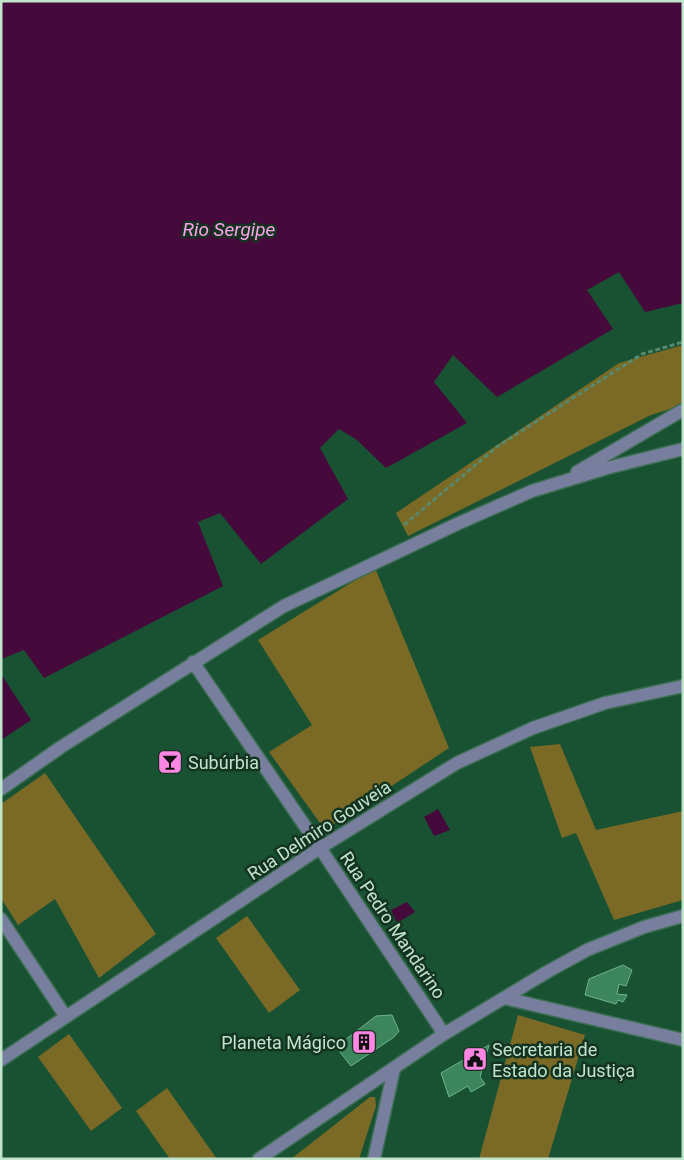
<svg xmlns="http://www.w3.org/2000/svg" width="684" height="1160" font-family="Roboto,sans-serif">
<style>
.green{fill:#7a6a26}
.water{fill:#450a3b}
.building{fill:#3d855c;stroke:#6eb78a}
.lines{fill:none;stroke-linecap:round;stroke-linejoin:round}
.minor-casing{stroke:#3b6e52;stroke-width:15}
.path{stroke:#58896d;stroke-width:3;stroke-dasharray:5 2.5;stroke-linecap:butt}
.minor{stroke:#787e9d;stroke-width:12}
.labels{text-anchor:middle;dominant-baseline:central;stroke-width:5;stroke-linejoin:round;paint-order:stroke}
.poi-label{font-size:18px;fill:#c1e4cc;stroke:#143321;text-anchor:start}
.street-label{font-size:18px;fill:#c1e4cc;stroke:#143321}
.water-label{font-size:19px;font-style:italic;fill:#fca2e6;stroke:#143321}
</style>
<rect width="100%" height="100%" fill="#195133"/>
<path class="green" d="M683 345V405L651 415 408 536 396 513 619 363Z
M375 568 449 748 325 830 269 752 312 725 258 640Z
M560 744 596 830 683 811V900L614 920 576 833 562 838 530 747Z
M45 773 156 934 99 978 55 899 18 925 1 898V804Z
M247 916 300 990 269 1013 216 938Z
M518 1015 585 1035 548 1159H479Z
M69 1034 122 1108 91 1131 38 1057Z
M167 1088 217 1159H170L136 1111Z
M370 1097H375L376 1106 359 1159H291Z"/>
<path class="water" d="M1 1H683V303L645 312 619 272 587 290 613 329 497 397 453 355 434 382 467 423 386 468 357 440 339 429 320 448 348 499 261 564 220 513 198 522 223 586 44 678 24 650 1 659Z
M1 674 31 720 1 740Z
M438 809 450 830 434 836 424 817Z
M407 902 415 912 397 923 391 910Z"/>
<path class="building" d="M623 965 632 970 626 986 619 984 617 994 627 995 623 1002 618 1000 616 1004 585 995 589 979Z
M392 1015 399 1031 394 1037 351 1066 336 1047 376 1016Z
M489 1045 480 1077 485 1084 471 1092 468 1086 449 1097 441 1073Z"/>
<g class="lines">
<defs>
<path id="minor" d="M577 472 683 410
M193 662 320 848 444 1034
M1 789 61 747 284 606 457 524 532 491 607 468 683 449
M1 919 66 1017
M504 998 683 1040
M1 1060 320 848 457 763 533 728 605 703 683 686
M259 1159 444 1034 547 972 587 950 644 927 683 916
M374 1159 394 1069"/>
</defs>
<use href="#minor" class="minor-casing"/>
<path class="path" d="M404 525 498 446 642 354 683 342"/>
<use href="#minor" class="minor"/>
</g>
<defs>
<symbol id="bar-square" viewBox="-11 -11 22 22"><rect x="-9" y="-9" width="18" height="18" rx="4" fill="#fd86e2" stroke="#143321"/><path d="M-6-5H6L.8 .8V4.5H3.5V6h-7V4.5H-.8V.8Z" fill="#111"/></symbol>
<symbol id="building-square" viewBox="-11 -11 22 22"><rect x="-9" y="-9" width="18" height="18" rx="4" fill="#fd86e2" stroke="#143321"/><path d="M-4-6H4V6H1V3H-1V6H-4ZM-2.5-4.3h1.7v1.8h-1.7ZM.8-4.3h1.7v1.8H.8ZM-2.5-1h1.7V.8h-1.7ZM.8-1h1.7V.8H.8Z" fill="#111"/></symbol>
<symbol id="civic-square" viewBox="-11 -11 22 22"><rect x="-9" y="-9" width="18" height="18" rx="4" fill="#fd86e2" stroke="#143321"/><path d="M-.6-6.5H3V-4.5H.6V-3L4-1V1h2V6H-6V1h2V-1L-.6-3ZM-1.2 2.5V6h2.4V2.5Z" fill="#111"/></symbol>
</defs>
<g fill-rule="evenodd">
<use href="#bar-square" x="156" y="748" width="28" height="28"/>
<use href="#building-square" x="350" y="1028" width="28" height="28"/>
<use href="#civic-square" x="461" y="1045" width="28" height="28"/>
</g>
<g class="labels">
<g class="poi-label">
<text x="188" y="762">Subúrbia</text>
<text x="346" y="1042" text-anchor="end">Planeta Mágico</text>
<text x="492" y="1049">Secretaria de<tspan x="492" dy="21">Estado da Justiça</tspan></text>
</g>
<g class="street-label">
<text transform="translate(319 830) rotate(-33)">Rua Delmiro Gouveia</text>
<text transform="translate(393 925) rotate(56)">Rua Pedro Mandarino</text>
</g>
<g class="water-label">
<text x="229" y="229">Rio Sergipe</text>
</g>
</g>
<rect width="684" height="1160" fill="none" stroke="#c1e4cc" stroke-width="5"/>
</svg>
